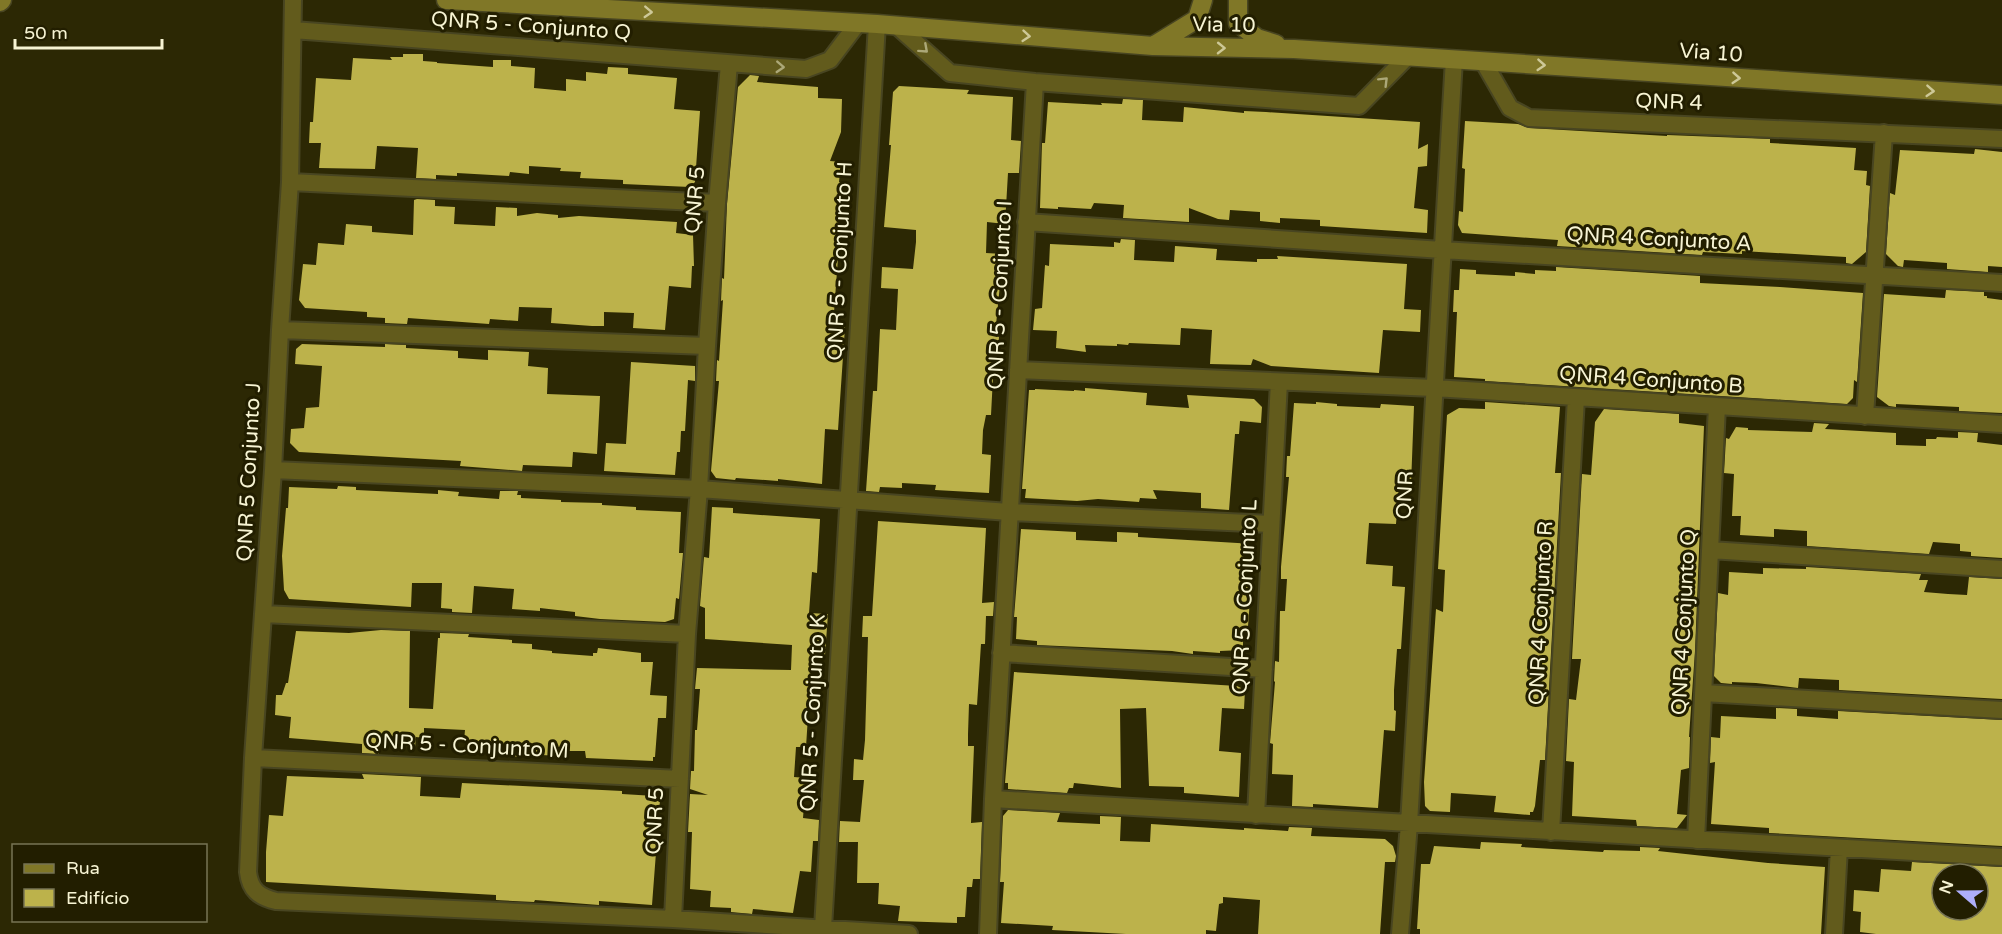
<svg xmlns="http://www.w3.org/2000/svg" width="2002" height="934" font-family="'Varela Round',sans-serif">
<style>
.building{fill:#bcb24b;fill-rule:evenodd}
.lines{fill:none;stroke-linecap:round;stroke-linejoin:round}
.street-casing{stroke:#484521;stroke-width:20}
.secondary-casing{stroke:#484521;stroke-width:21}
.street{stroke:#625b1c;stroke-width:16}
.secondary{stroke:#807727;stroke-width:18}
.oneway{stroke:#cdc897}
.oneway2{stroke:#aca878}
.labels{text-anchor:middle;dominant-baseline:central;stroke-width:6;stroke-linejoin:round;paint-order:stroke}
.street-label{font-size:21px;fill:#f7f4d3;stroke:#221e00}
</style>
<rect width="100%" height="100%" fill="#2c2804"/>
<path class="building" d="M403 54H423V61L437 62V63L493 67V60H511V66L535 68 534 88 566 91V79L586 81V72L607 74 608 67 628 68V74L677 78 674 109 700 111 695 182 690 187 623 184V180L580 178 581 172 560 171 561 168 529 166V174L510 172 509 176 457 173V176L436 175V179L416 178 418 148 377 146 375 169 319 168 321 143H309L310 122H313L316 78 351 80 353 58 392 60 390 57H403Z
M750 75 759 76 757 82 818 87V98L842 99 841 132 830 161 841 162 839 182H841L840 204 842 203 833 326 845 327 838 430 825 429 822 484 778 479V481L736 478 735 480 716 478 711 471 719 381H716L717 360 719 361 723 300 721 301 722 278 724 279 727 204 738 87Z
M899 86 969 90 967 94 1013 97 1011 140 1021 141 1019 173H1008L1005 224 987 222 986 253 1003 254 995 335 999 337 998 357 994 358 991 415H986L983 430 982 454 991 455 989 493 935 490 936 485 902 483V488L880 487 879 492 866 491 873 391H877L880 329 896 330 898 289 881 288 882 267 913 269 916 242V230L884 227 891 145H889L893 92Z
M1123 99 1143 100 1142 120 1183 122 1184 107 1244 113V111L1266 112 1420 122 1418 149 1428 144 1427 166 1418 167 1414 208 1428 210 1427 233 1320 226V220L1280 218V223L1260 221V212L1230 210 1229 220 1218 219 1189 208V222L1123 218 1124 205 1094 203 1091 209 1058 207V209L1040 208 1042 143H1045L1048 102 1102 105 1101 103 1122 104Z
M1465 121 1518 124 1529 128 1667 136V135L1770 139V143L1856 148 1854 170 1867 171 1866 185 1870 186 1866 252 1852 264 1846 263V257L1742 251V254L1703 252 1702 255 1557 246 1558 240 1462 233 1458 225 1459 211 1463 212 1465 169 1462 168Z
M1975 149 2002 152V267L1988 266V272L1947 269V263L1904 260 1903 267 1898 266 1886 254 1890 193 1895 195 1900 150 1974 154Z
M417 199 435 200V206L455 207 454 224 495 226 496 207 517 208V216L537 213 558 215V218L579 216 677 222 676 233 693 235 694 266H692L691 288 669 286 665 330 633 328 634 313 604 312V326H592L551 323 552 308 519 307 518 321 490 319 489 324 408 318 407 324 385 323V318L367 317V312L305 308 299 300 303 264 316 265 318 243 344 245 346 224 372 226V232L413 235 414 200Z
M1121 239 1135 240 1134 260 1174 262 1175 246 1217 249 1216 260 1257 262V259H1278L1277 256 1407 264 1404 309 1421 310 1420 332 1383 330 1379 373 1271 366 1253 359 1251 365 1210 364 1212 330 1181 328 1180 345 1129 343 1128 345 1117 344V346L1085 345 1086 352 1056 348 1057 331 1033 330 1035 309 1042 308 1045 265 1049 266 1050 244 1114 247V242L1120 243Z
M1556 267 1700 276V283L1780 287 1863 293 1857 382 1854 380 1853 398 1847 404 1485 381V379L1454 377 1457 312H1453L1454 290H1459L1460 269 1476 270V274L1515 276V272L1535 274V270L1556 271Z
M1946 290 1984 292V296H1987V298L2002 300V413L1959 411V407L1896 404V407L1889 406 1877 397 1884 294 1945 298Z
M302 344 385 347V344L406 345V348L458 351V358L488 360V350L529 352 528 366 548 368 547 394 600 396 597 454 573 452 572 467 523 465 522 471 460 466 461 461 299 452 290 443 291 429 304 428 306 408 319 407 322 366 295 364 296 349Z
M631 362 695 366V381L688 380 685 431H681L680 452H677L675 475 604 471 606 443 626 444Z
M1085 388 1147 393 1146 405 1189 408 1187 395 1254 399 1262 407 1261 423 1240 421 1239 434H1235L1229 510 1201 508V493L1153 490 1157 499 1140 498 1139 502 1098 499 1077 501 1025 498 1026 489H1022L1029 390H1035V389L1074 391V390L1085 391Z
M1316 402 1337 404V406L1380 408 1381 404 1414 406 1411 485H1399L1396 524 1369 523 1366 564 1393 566 1392 586 1405 587 1401 649H1397L1394 690V710L1396 711 1395 731 1384 730 1378 808 1313 804V807L1292 806 1293 775 1272 774 1273 744 1270 743 1275 682 1274 681 1275 661 1279 662 1280 611H1285L1287 579H1281V567L1289 477H1286L1287 456H1290L1294 403 1316 404Z
M1485 402 1560 407 1555 473H1561L1545 760H1540L1535 806 1533 812H1530V815L1494 812 1496 796 1451 793 1450 812 1430 811 1425 806 1424 782 1436 609 1443 612 1445 570 1438 569 1447 415 1459 408 1485 409Z
M1604 409 1679 414V423L1704 426 1695 651 1689 737H1690L1689 768 1681 770 1677 814 1687 815 1677 828 1637 826 1636 820 1572 816 1574 762 1566 761 1569 699 1576 700 1581 659H1572L1582 474 1591 475 1595 422Z
M1814 423 1829 424 1825 429 1896 433V445L1926 446V439H1936L1937 437 1958 438V432L1978 433 1977 442 2002 445V558L1971 556V552L1960 551V544L1933 542 1929 554 1807 546V531L1774 529V537L1740 535 1741 516H1732L1734 474 1724 473 1726 438 1729 439 1736 427 1748 428V430L1812 432Z
M338 486 356 487V490L438 494V490L459 492 458 496 499 499 500 491H518L517 495H521V498L561 500V502L602 503V505L636 507V510L681 512 679 553H683L679 599 676 598 674 619 665 622 600 619 575 616V612L540 608V611L512 609 514 589 474 586 472 613 452 612V609L441 608 442 583H412L411 607 289 599 284 590 282 556 286 508H288L289 487 337 489Z
M712 507 733 508V513L820 519 817 573 812 572 809 613 828 614 825 655 812 654 806 747H796L794 777 806 778 803 818 819 820 818 841H813L811 872 800 871 793 913 753 909 752 914 731 912V908L710 907 711 891 690 889 692 832H688L690 794 708 795 690 789 691 771H694L695 730H697L700 689H695L697 668 791 670 792 645 705 639V608L700 606 704 557 709 558Z
M878 521 986 528 982 603 994 602 993 616H986L985 644H981L977 705 969 704 968 734V746H974L971 823 982 822 980 879H973L972 887H967L965 917H957V923L898 921 900 906 878 904 879 883H857L858 842H839L840 821 860 822 864 780H853L854 759 863 760 865 740 868 637H862L863 616H872Z
M1021 529 1076 532V540L1117 542V532L1138 533V537L1254 544 1247 640H1243V650L1220 651V653L1193 651V654L1172 651 1037 645V641L1016 639 1017 617H1014Z
M1806 567 1921 574 1919 580H1928L1924 592 1948 594 1967 595 1969 577 2002 579V699L1839 690V680L1799 678 1798 688 1756 683 1732 682V684L1721 683 1714 676 1718 593 1728 595 1729 572 1763 574V568L1806 569Z
M381 630 410 631 409 708 433 709 438 638H440V633L469 634 468 637 512 640V643L532 644V649L552 651V653L593 656V653H597L598 648 641 653V662H653L650 695 667 696 666 718H658L655 757H653V761L586 758 585 751H561L559 756 525 754V757L504 756 505 754 484 752 485 742 464 741 465 730 424 728V738L416 737 415 747 379 744V754L362 753V744L289 738 291 717 275 715 276 695H282L286 683H288L296 631 349 633Z
M1014 672 1237 686 1245 690 1244 709 1222 708 1219 751 1241 753 1239 797 1184 793V787L1149 786 1146 708 1120 709 1121 788 1074 783 1073 788H1069L1067 793 1008 789V783H1005Z
M1776 708 1797 709V716L1838 719V711L2002 720V846L1769 833V828L1711 824 1715 762 1710 763 1711 737 1720 738 1721 716 1776 719Z
M362 774 421 777 420 796 460 798 462 783 622 791V794L655 796 660 800 652 905 599 901V905L535 900 534 902 496 900V895L266 882V852L269 815 283 816 287 776 364 779Z
M1008 810 1060 813 1057 822 1100 824V816L1121 817 1120 841 1150 842 1151 824 1244 830V828L1288 831 1289 827 1312 828 1311 836 1385 839 1393 846 1396 856 1395 862H1385L1380 934H1258L1260 900 1223 897V903L1219 904 1216 931 1206 930V934H1126L1052 930 1053 926 1001 923 1004 882H1000L1003 816Z
M1481 842 1522 844 1521 847 1603 852 1604 850 1640 851V847L1660 848 1658 851 1768 863 1825 867 1821 934H1420V929H1417L1421 864H1430L1434 846 1480 849Z
M1912 862 2002 867V934H1876L1860 932 1861 912 1853 911 1854 890 1879 892 1881 869 1911 871ZM1942 874H1978V910H1942Z"/>
<g class="lines">
<defs>
<path id="street" d="M293 0 290 182 280 330 273 470 253 758 248 872C250 890 259 897 276 901L673 919 909 934
M897 26 950 73 1035 82 1359 106 1408 56
M293 30 806 69 830 60 858 23
M1483 61 1510 108 1529 118 2002 139
M290 182 717 203
M1026 222 1442 250 2002 283
M280 330 707 346
M1018 370 1434 388 2002 424
M1865 416 1884 133
M273 470 699 489 1009 512 1271 524
M1710 550 2002 569
M263 614 687 634
M1001 653 1264 669
M1703 693 2002 710
M253 758 680 779
M993 799 2002 857
M1256 815 1279 382
M1551 832 1576 398
M1696 840 1717 406
M673 919 687 634 699 489 707 346 717 203 729 64
M823 928 877 24
M988 934 993 799 1035 82
M1400 934 1409 824 1454 59
M1834 934 1839 848"/>
<path id="secondary" d="M446 0 877 24 1153 46 1294 49 2002 95
M1238 0V23L1257 38 1276 44
M0 2 2 0
M1153 46 1197 19 1203 0"/>
</defs>
<use href="#street" class="street-casing"/>
<use href="#secondary" class="secondary-casing"/>
<use href="#street" class="street"/>
<use href="#secondary" class="secondary"/>
</g>
<defs><path id="oneway-chevron" d="M-2-3.5L2.5 0L-2 3.5" fill="none" stroke-width="1.6" stroke-linecap="round" stroke-linejoin="round" transform="scale(1.5)"/></defs>
<g class="oneway">
<use href="#oneway-chevron" transform="translate(648 12) rotate(3)"/>
<use href="#oneway-chevron" transform="translate(1026 36) rotate(5)"/>
<use href="#oneway-chevron" transform="translate(1221 48) rotate(1)"/>
<use href="#oneway-chevron" transform="translate(1541 65) rotate(4)"/>
<use href="#oneway-chevron" transform="translate(1736 78) rotate(4)"/>
<use href="#oneway-chevron" transform="translate(1930 91) rotate(4)"/>
</g>
<g class="oneway2">
<use href="#oneway-chevron" transform="translate(924 49) rotate(42)"/>
<use href="#oneway-chevron" transform="translate(780 67) rotate(3)"/>
<use href="#oneway-chevron" transform="translate(1384 81) rotate(-45)"/>
</g>
<g class="labels">
<g class="street-label">
<text transform="translate(1224 25) rotate(1)">Via 10</text>
<text transform="translate(531 26) rotate(4)">QNR 5 - Conjunto Q</text>
<text transform="translate(1711 53) rotate(4)">Via 10</text>
<text transform="translate(1669 102) rotate(2)">QNR 4</text>
<text transform="translate(695 200) rotate(-85)">QNR 5</text>
<text transform="translate(1659 239) rotate(3)">QNR 4 Conjunto A</text>
<text transform="translate(840 261) rotate(-87)">QNR 5 - Conjunto H</text>
<text transform="translate(1000 295) rotate(-87)">QNR 5 - Conjunto I</text>
<text transform="translate(1651 380) rotate(4)">QNR 4 Conjunto B</text>
<text transform="translate(249 472) rotate(-87)">QNR 5 Conjunto J</text>
<text transform="translate(1405 495) rotate(-87)">QNR</text>
<text transform="translate(1245 597) rotate(-87)">QNR 5 - Conjunto L</text>
<text transform="translate(1541 613) rotate(-87)">QNR 4 Conjunto R</text>
<text transform="translate(1684 622) rotate(-87)">QNR 4 Conjunto Q</text>
<text transform="translate(813 713) rotate(-87)">QNR 5 - Conjunto K</text>
<text transform="translate(467 746) rotate(3)">QNR 5 - Conjunto M</text>
<text transform="translate(655 821) rotate(-87)">QNR 5</text>
</g>
</g>
<rect x="12" y="844" width="195" height="78" fill="#221e00" stroke="#777454" stroke-width="1.5"/>
<rect x="24" y="864" width="30" height="9" fill="#807727" stroke="#777454" stroke-width="1.5"/>
<text x="66" y="874" font-size="18" fill="#f7f4d3">Rua</text>
<rect x="24" y="889" width="30" height="18" fill="#bcb24b" stroke="#777454" stroke-width="1.5"/>
<text x="66" y="904" font-size="18" fill="#f7f4d3">Edifício</text>
<g transform="translate(1960 892) rotate(290)"><circle r="28" fill="#221e00" stroke="#777454" stroke-width="1.5"/>
<path d="M0-4.5L10 22L0 15L-10 22Z" fill="#aeaefb"/>
<text y="-9" font-size="16" font-weight="bold" text-anchor="middle" fill="#f7f4d3">N</text>
</g>
<path d="M15 39v9h147v-9" fill="none" stroke="#f7f4d3" stroke-width="3"/>
<text x="24" y="39" font-size="18" fill="#f7f4d3" stroke="#221e00" stroke-width="4.5" paint-order="stroke">50 m</text>
</svg>
